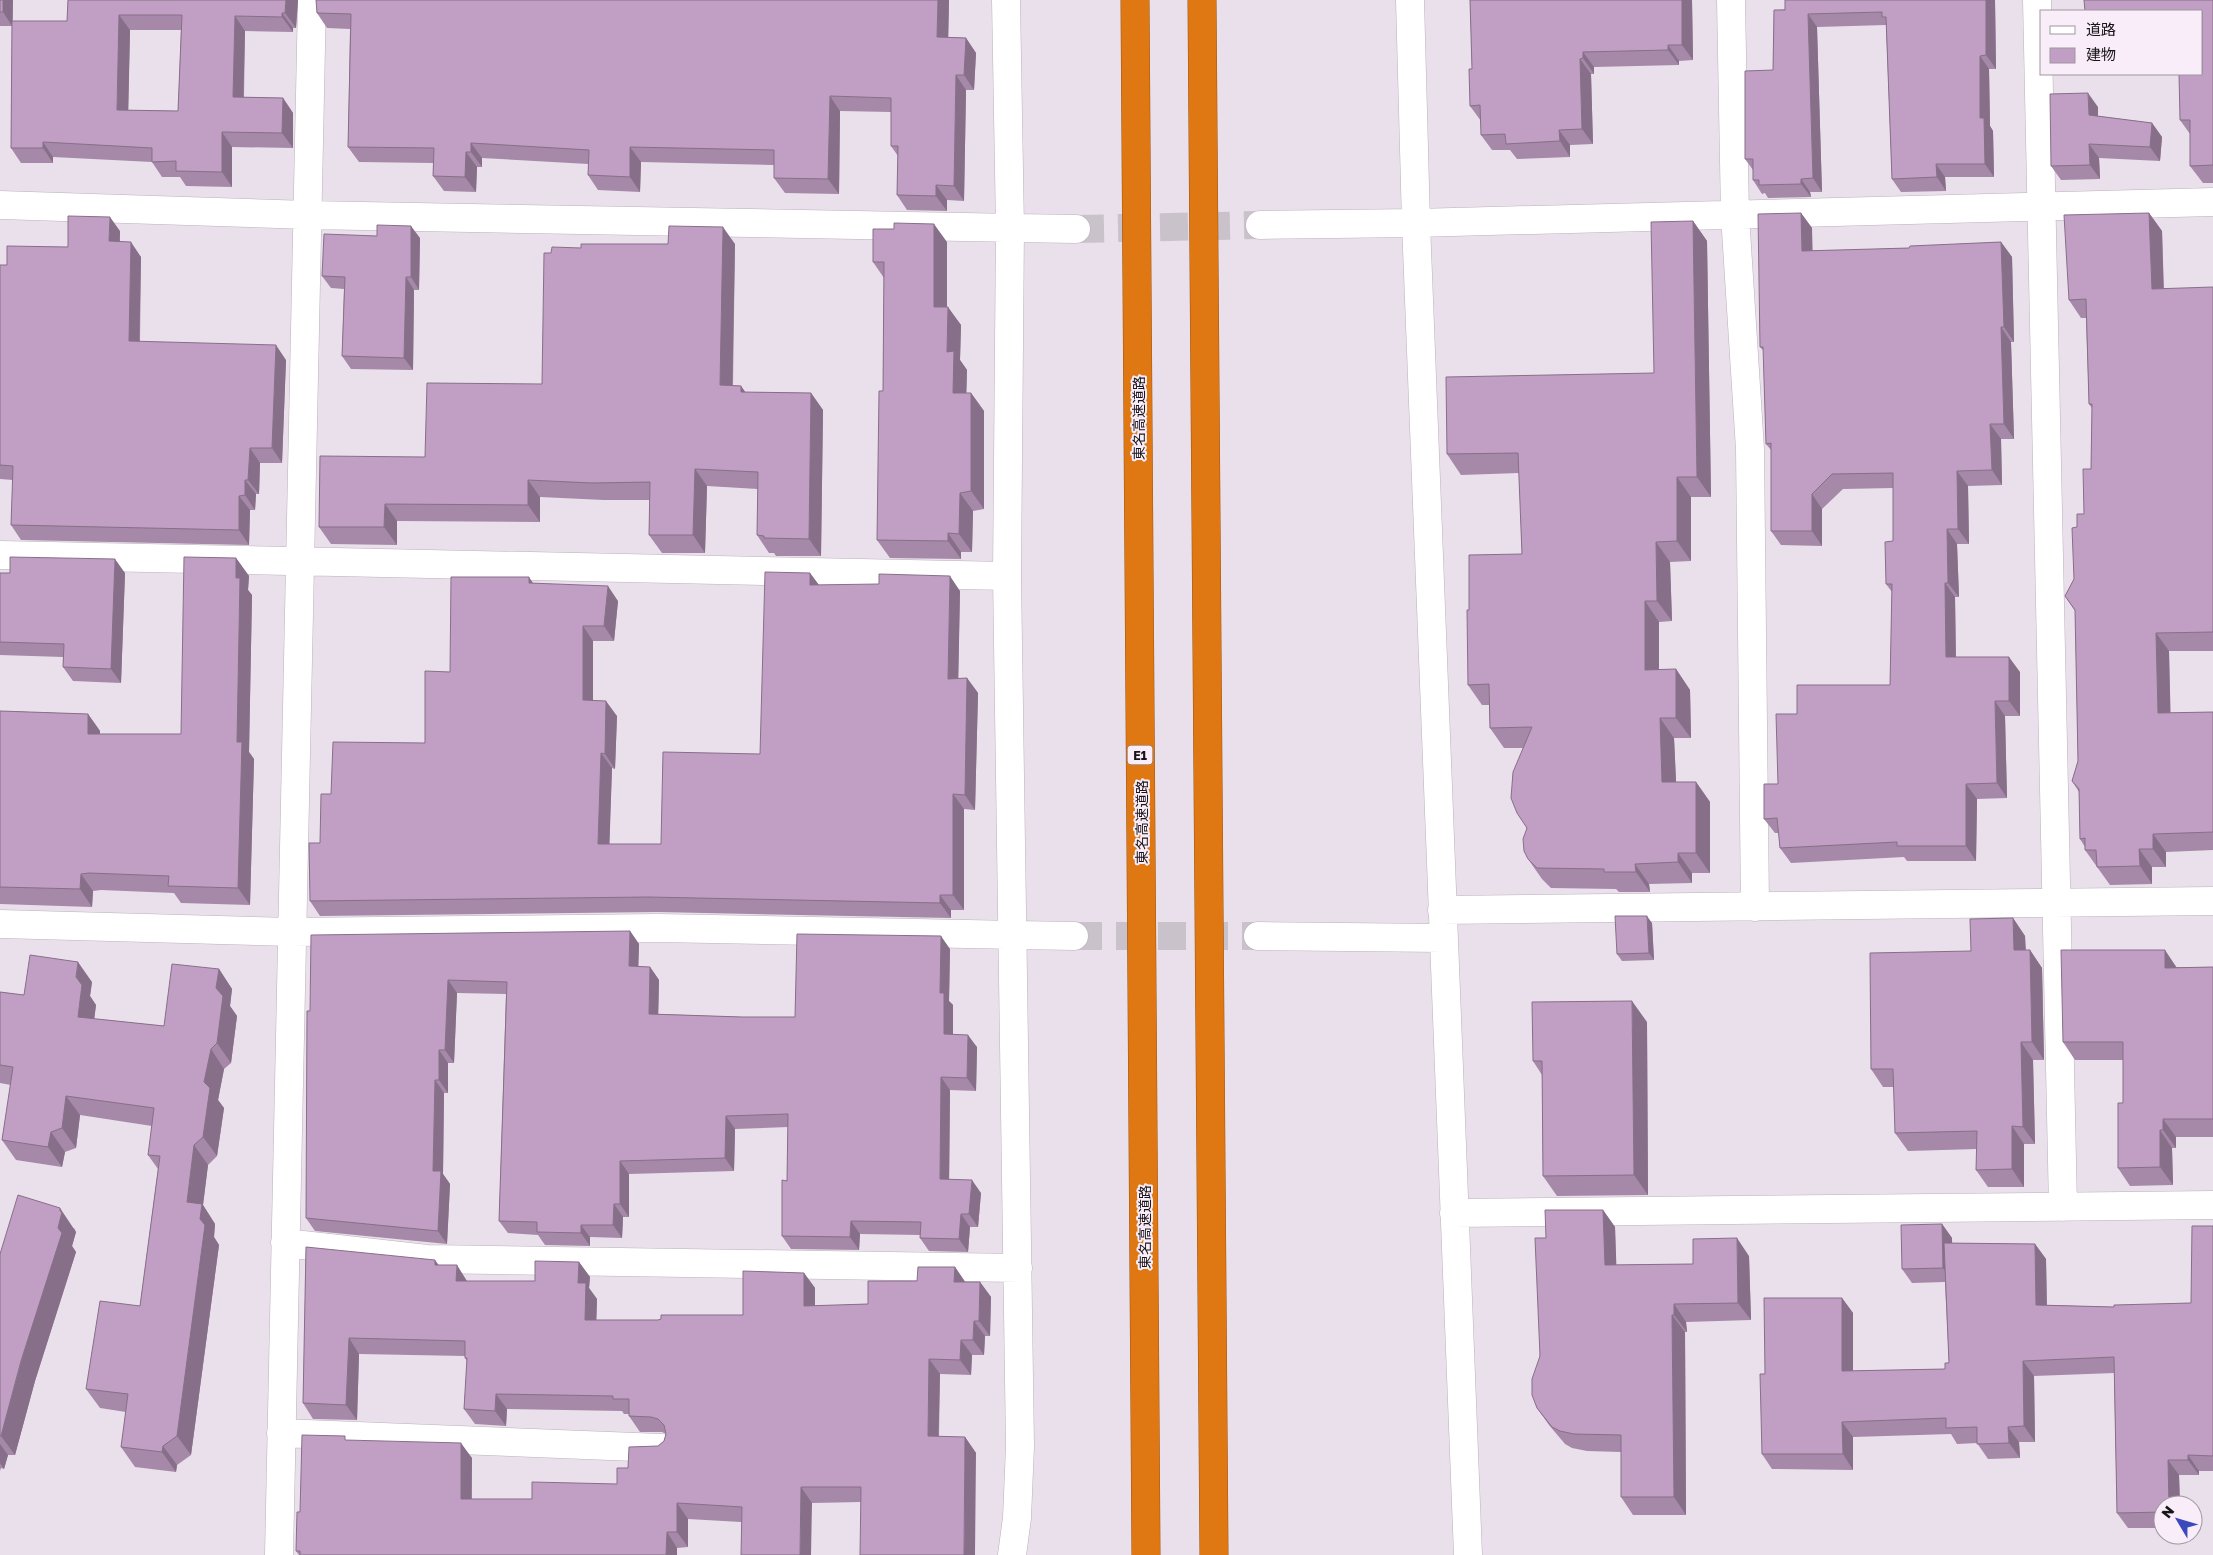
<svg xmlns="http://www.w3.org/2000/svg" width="2213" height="1555" font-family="'Golos Text','Noto Sans JP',sans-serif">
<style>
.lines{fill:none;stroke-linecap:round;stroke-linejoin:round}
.street-tunnel{stroke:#cac2cb;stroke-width:28;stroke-dasharray:28 14;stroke-linecap:butt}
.street-casing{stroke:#bab1bb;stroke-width:29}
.highway-casing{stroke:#995515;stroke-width:29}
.street{stroke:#fff;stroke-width:28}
.highway{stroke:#df7713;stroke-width:28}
.wall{fill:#a688a9;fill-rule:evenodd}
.shaded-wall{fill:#876f89}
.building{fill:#c19ec4;stroke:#876f89;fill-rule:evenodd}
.labels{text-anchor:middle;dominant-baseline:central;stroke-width:4;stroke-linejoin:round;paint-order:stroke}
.shield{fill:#f8edf9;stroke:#5b565c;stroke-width:1}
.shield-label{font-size:12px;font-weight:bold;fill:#181518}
.street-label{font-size:14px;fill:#181518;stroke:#f8edf9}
</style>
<rect width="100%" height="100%" fill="#eae0eb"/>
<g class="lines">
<path class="street-tunnel" d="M1076 229 1260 225
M1074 936H1258"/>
<defs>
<path id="street" d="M1006 0 1010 228 1007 576 1020 1446 1017 1518 1012 1555
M1410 0 1416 223 1468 1555
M1731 0 1735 215 1750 449 1755 907
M2037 0 2063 1207
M0 205 308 215 1076 229
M1260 225 1416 223 2213 202
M0 555 1007 576
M1442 910 2213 901
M0 924 291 932 658 928 1074 936
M1258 936 1443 938
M1454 1213 2213 1205
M285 1243 427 1259 1018 1268
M281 1433 661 1448
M279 1555 312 0"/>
<path id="highway" d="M1135 0 1146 1555
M1202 0 1214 1555"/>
</defs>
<use href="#street" class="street-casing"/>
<use href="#highway" class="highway-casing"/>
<use href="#street" class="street"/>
<use href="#highway" class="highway"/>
</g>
<path class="wall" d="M0 0H13V21H67L68 0H298L296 28H293V32L245 31 244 97 283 98 293 113V148L232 147V187L186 186 180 177H162L152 162 53 157V163H21L11 148 12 26H0ZM130 30H181L178 111 128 110Z
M316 0H949L948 37 966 38 976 53 974 90H966L964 201 947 200V211L907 210 897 195 898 156 891 146V112L840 111 839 194 785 193 774 178V165L641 162 640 192 598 190 588 175V164L482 158V167H477L476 192 444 191 433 176V163L359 162 348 147 350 29 327 28 317 13Z
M1470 0H1692L1693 60 1679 61V65L1594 67V74H1591L1593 144 1570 145V157L1517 159 1510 150H1492L1481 135V121L1470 106 1472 69Z
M1995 0 1996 69H1989L1990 126 1993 131 1994 177H1945L1946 191 1901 192 1892 179 1886 25 1817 27 1822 192H1810L1811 197 1768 198 1765 193 1762 194 1753 180V170L1745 159 1773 70 1774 10Z
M2213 0V183H2203L2190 166V134L2180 120 2202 11Z
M2098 107V116L2152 123 2162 137 2160 161 2099 158 2100 179 2061 180 2051 166Z
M1801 213 1812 228V251L1909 248 2001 242 2012 257 2014 342H2011L2014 439H2001L2002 485 1968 486 1969 544H1957L1959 597H1955L1956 657 2020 672V716H2005L2007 798 1977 799 1976 861H1907L1904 857 1791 863 1780 848 1779 833H1775L1764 819 1778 784 1797 714 1890 685 1892 592 1886 584 1893 541V488L1843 489 1822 509V546L1781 545 1771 531V450L1766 444 1764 351 1760 347Z
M2149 213 2162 231 2164 289 2213 288V651H2169L2170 713 2213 712V850L2166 852V867H2152V884L2110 885 2085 850V847L2080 839 2079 792 2072 781 2078 761 2075 611 2065 596 2074 579 2077 527 2084 514 2091 469 2092 408 2089 404 2086 318H2081L2069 300Z
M1693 221 1707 241 1711 497H1691V561L1670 562 1672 621 1659 622V670L1676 669 1690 690 1691 738H1674L1676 782H1696L1710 802V873H1692V883L1649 884 1650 892H1619L1616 889 1551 888 1542 879 1528 859 1523 748H1504L1490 728 1489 705H1482L1468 685 1469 610 1522 554 1519 473 1461 475 1447 454 1654 373Z
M120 231V242L141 257 140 342 286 360 282 463H260L259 494H256L255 510H250L249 545 21 540 11 525 13 480 0 479V265H7Z
M420 238 419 290H414L413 370 351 369 342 356 344 289 331 288 322 276Z
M947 242V307L961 325 960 360 967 370 966 393H971L984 411V509L973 511 972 552H961V559L890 558 877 540 883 391 884 278 873 262Z
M668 244H735L733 385 741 386 745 392 811 393 823 410 821 556H776L774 553H769L757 535 758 489 707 486 705 553H662L649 535 650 500H604L540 497V522L397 521V545L331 544 319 527 425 457 542 384 551 253 581 248Z
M236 558 249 576 248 590 252 595 249 752 254 759 250 905 181 903 174 893 101 890 93 891 92 907 0 904V711L88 714 100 731V734H181Z
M0 573H125L121 683 73 681 63 667V657L0 655Z
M810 573 819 585 960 591 958 679 967 678 978 693 975 810 964 809V910H951V918L658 912 320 916 310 901 320 843 331 794 425 743 533 583 618 601 614 641H593V701L617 716 615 769 612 768 609 844H661L760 754Z
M2013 918 2025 936 2026 950H2030L2042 968 2044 1060H2033L2035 1144H2024V1187H1988L1976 1170 1977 1149 1908 1151 1895 1133 1894 1087H1883L1871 1069 1971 951Z
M1652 923 1654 960 1622 961 1617 954Z
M630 931 639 944 638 967H650L659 980 658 1014 742 1017H795L950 949 949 1001 953 1005V1034L977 1047 976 1091 950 1090 949 1179 981 1193 978 1227H970L968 1252 929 1251 920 1238 921 1235 860 1234 859 1250 791 1249 782 1236 787 1181 788 1127 735 1129 734 1171 629 1174V1217H623L622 1238 590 1237V1246L545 1245 538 1235 508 1233 499 1221 506 994 457 993 454 1063H448V1093H444L443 1174 450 1184 447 1244 315 1231 306 1218 310 1011Z
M2176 967H2213V1137H2176V1148H2172L2173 1185 2130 1186 2118 1168 2123 1103V1060H2075L2063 1042Z
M219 969 232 989 230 1006 237 1016 231 1063 224 1069 218 1100 224 1108 217 1156 208 1165 203 1205 215 1224 214 1237 219 1245 191 1455 177 1465 176 1472 135 1467 121 1447 126 1412 100 1408 86 1389 140 1306 158 1169 148 1155 152 1126 80 1115 76 1148 65 1152 62 1167 16 1160 2 1140 11 1085 0 1083V992L24 995 92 982 90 996 96 1005 94 1019 164 1026Z
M1647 1022 1648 1195 1557 1196 1543 1176 1542 1075 1533 1061Z
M1603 1210 1615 1227 1616 1265 1693 1264 1749 1256 1751 1320 1686 1322 1687 1332H1685L1686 1515H1633L1621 1497V1452L1587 1451 1572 1448 1565 1444 1549 1425 1537 1408 1546 1238Z
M1942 1224 1952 1238V1243L2035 1244 2046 1259 2047 1305 2114 1307 2191 1303 2213 1226V1471H2199V1475H2179L2180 1505H2163V1528H2128L2117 1513 2114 1373 2034 1376 2035 1442H2019L2020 1458 1988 1459 1977 1443 1957 1444 1951 1434 1853 1437V1470L1772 1469 1762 1454 1765 1374 1842 1298 1853 1313V1371L1945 1369 1949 1363 1945 1282 1912 1283 1902 1269Z
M74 1228 76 1232 72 1246 76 1252 35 1381 15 1455H8L4 1469 1 1468 0 1471V1254Z
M306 1247 439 1265 467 1281H535L579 1262 590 1277 589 1288 597 1299 596 1320H658L743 1315 804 1273 815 1288V1306L868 1304 917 1281 955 1267 965 1282H980L991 1297 990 1336H985L984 1355H972L971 1375 940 1374 939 1437H965L976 1453 861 1502 812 1503 741 1522 688 1519V1547L677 1548V1555H299L296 1551 300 1512 348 1440 472 1458V1499H532L617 1484 628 1468 658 1446 664 1441 666 1434 662 1432H640L629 1416V1414H624L622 1411 507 1409 506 1426 475 1424 464 1409 467 1361 465 1358V1356L359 1354 357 1420 313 1419 303 1403Z"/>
<path class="shaded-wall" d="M3 0H13L12 26 3 12Z
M286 0H298L296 28 285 13Z
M938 0H949L948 52 937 37Z
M1682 0H1692L1693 60 1682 45Z
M1986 0H1995L1996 69 1986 55Z
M282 13 293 28V32L282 17Z
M1808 14 1817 27 1822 192 1813 178Z
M119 15 130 30 128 125 117 110Z
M235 16 245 31 243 112 233 97Z
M966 38 976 53 974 90 964 75Z
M1668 45 1679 61V65L1668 50Z
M1583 52 1594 67V74L1583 58Z
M1980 56 1989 69 1990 126 1993 131 1994 177 1985 164 1980 118Z
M1580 59 1591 74 1593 144 1582 129Z
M956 75 966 90 964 201 954 186Z
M2088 93 2098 107V129L2089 115Z
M830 96 840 111 839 194 828 179Z
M283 98 293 113V148L282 133Z
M2152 123 2162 137 2160 161 2150 147Z
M1559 130 1570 145V157L1560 141Z
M222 132 232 147V187L222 172Z
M43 142 53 157V163L43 148Z
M471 143 482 158V167L471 152Z
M2089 144 2099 158 2100 179 2090 165Z
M630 147 641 162 640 192 630 177Z
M466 152 477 167 476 192 465 177Z
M1936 164 1945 177 1946 191 1937 177Z
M1801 179 1810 192 1811 197 1801 184Z
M936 185 947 200V211L936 196Z
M1801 213 1812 228 1813 266 1802 251Z
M2149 213 2162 231 2164 308 2152 289Z
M110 217 120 231 119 256 109 241Z
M1693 221 1707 241 1711 497 1697 477Z
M934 224 947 242V325L934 307Z
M411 226 420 238 419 290 411 277Z
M723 227 735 244 732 402 720 385Z
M131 242 141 257 139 356 129 341Z
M2001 242 2012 257 2014 342 2004 327Z
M406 277 414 290 413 370 404 358Z
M948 307 961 325 960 360 967 370 966 411 953 393 947 352Z
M2001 327 2011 342 2014 439 2004 424Z
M276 345 286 360 282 463 272 448Z
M741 386 753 403 741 392Z
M811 393 823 410 821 556 809 539Z
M971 393 984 411V509L971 491Z
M1990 424 2001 439 2002 485 1992 470Z
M250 448 260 463 259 494 248 480Z
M695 469 707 486 705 553 693 535Z
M1957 471 1968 486 1969 544 1958 529Z
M1677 477 1691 497V561L1677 541Z
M245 480 256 494 255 510 245 495Z
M528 480 540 497V522L528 505Z
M960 493 973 511 972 552 959 534Z
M1812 494 1822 509V546L1812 531Z
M239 496 250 510 249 545 239 530Z
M385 504 397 521V545L384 527Z
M1947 529 1957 544 1959 597 1948 583Z
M948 533 961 552V559L948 541Z
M1656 542 1670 562 1672 621 1657 601Z
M236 558 249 576 248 590 252 595 249 752 254 759 250 905 238 888Z
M115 559 125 573 121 683 111 669Z
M810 573 821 588 810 585Z
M950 576 960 591 958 694 948 679Z
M529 577 539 592 529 583Z
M1945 583 1955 597 1956 671 1946 657Z
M608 586 618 601 614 641 604 626Z
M1645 601 1659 622V690L1645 670Z
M583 626 593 641V715L583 700Z
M2156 633 2169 651 2171 731 2158 713Z
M2009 657 2020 672V716L2009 701Z
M1676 669 1690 690 1691 738 1676 718Z
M967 678 978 693 975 810 965 795Z
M606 701 617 716 615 769 605 754Z
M1995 701 2005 716 2007 798 1997 783Z
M88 714 100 731V752L88 734Z
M1660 718 1674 738 1677 802 1662 782Z
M601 753 612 768 609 859 598 844Z
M1696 782 1710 802V873L1696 853Z
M1966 784 1977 799 1976 861 1966 846Z
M953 794 964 809V910L953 895Z
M2153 834 2166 852V867L2153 849Z
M2139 849 2152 867V884L2140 866Z
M1678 853 1692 873V883L1678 862Z
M1635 864 1649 884 1650 892 1636 872Z
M81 874 93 891 92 907 80 889Z
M940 895 951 910V918L940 903Z
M1647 916 1652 923 1654 960 1649 953Z
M2013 918 2025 936 2026 968 2014 950Z
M630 931 639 944 638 979 629 966Z
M941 936 950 949 949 1001 953 1005V1047L944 1034 940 993Z
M2030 950 2042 968 2044 1060 2032 1042Z
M2165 950 2177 968H2165Z
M78 962 92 982 90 996 96 1005 92 1037 78 1017 76 977Z
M650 967 659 980 658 1027 649 1014Z
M219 969 232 989 230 1006 237 1016 231 1063 217 1043 216 988Z
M448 980 457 993 454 1063 445 1050Z
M1632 1001 1647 1022 1648 1195 1634 1175Z
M968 1035 977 1047 976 1091 967 1078Z
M2021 1042 2033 1060 2035 1144 2023 1127Z
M211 1049 224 1069 218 1100 224 1108 217 1156 203 1137 204 1082Z
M439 1050 448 1063V1093L439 1080Z
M941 1077 950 1090 949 1192 940 1179Z
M435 1080 444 1093 443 1174 450 1184 447 1244 438 1231 433 1171Z
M66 1096 80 1115 76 1148 62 1128Z
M726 1116 735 1129 734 1171 725 1158Z
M2163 1119 2176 1137V1148L2163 1130Z
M2012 1126 2024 1144V1187L2012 1169Z
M2160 1130 2172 1148 2173 1185 2160 1167Z
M51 1132 65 1152 62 1167 48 1147Z
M194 1145 208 1165 203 1205 215 1224 214 1237 219 1245 191 1455 177 1436 187 1202Z
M620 1161 629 1174V1217L620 1204Z
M972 1180 981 1193 978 1227 969 1214Z
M614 1204 623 1217 622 1238 613 1225Z
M60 1208 76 1232 72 1246 76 1252 35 1381 15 1455 1 1436 58 1228Z
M1603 1210 1615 1227 1617 1282 1605 1265Z
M961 1214 970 1227 968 1252 959 1239Z
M851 1221 860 1234 859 1250 850 1237Z
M1942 1224 1952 1238 1953 1282 1943 1268Z
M581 1225 590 1237V1246L581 1233Z
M1737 1238 1749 1256 1751 1320 1738 1303Z
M2035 1244 2046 1259 2047 1320 2036 1305Z
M435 1260 446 1275 435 1265Z
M579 1262 590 1277 589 1288 597 1299 596 1336 585 1320 578 1283Z
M457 1265 467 1281V1297L456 1281Z
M955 1267 966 1283 954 1282Z
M804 1273 815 1288V1321L804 1306Z
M980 1282 991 1297 990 1336 979 1321Z
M1842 1298 1853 1313V1387L1842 1371Z
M1674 1304 1686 1322 1687 1332 1674 1315Z
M1672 1315 1685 1332 1686 1515 1674 1497Z
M974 1321 985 1336 984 1355 973 1340Z
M349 1338 359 1354 357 1420 346 1405Z
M961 1340 972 1355 971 1375 960 1360Z
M929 1359 940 1374 938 1452 928 1436Z
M2023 1361 2034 1376 2035 1442 2024 1426Z
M496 1394 507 1409 506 1426 495 1411Z
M1842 1422 1853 1437V1470L1843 1454Z
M2008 1427 2019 1442 2020 1458 2009 1443Z
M965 1437 976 1453 975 1555H964Z
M461 1443 472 1458 471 1514 461 1499Z
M0 1444 8 1455 4 1469 0 1463Z
M163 1446 177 1465 176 1472 162 1452Z
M2188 1455 2199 1471V1475L2188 1460Z
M2168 1460 2179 1475 2180 1505H2169Z
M801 1487 812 1503 811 1555H800Z
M677 1503 688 1519V1547L677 1532Z
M667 1532 677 1548V1555H666Z"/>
<path class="building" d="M0 0H3V12H0Z
M68 0H286L285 13H282V17L235 16 233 97 283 98 282 133 222 132V172L176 171V161L152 162V148L43 142V148H11L12 21H67ZM119 15H182L178 111 117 110Z
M316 0H938L937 37 966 38 964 75H956L954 186 936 185V196L897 195 898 146H891V98L830 96 828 179 774 178V150L630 147V177L588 175 589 150 471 143V152H466L465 177 433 176 434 148 348 147 351 14 317 13Z
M1470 0H1682V45H1668V50L1583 52V58L1580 59 1582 129 1559 130 1560 141 1506 144 1505 134 1481 135 1480 105 1470 106 1469 69H1472Z
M1785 0H1986V55L1980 56V118H1984L1985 164H1936L1937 177 1892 179 1886 17H1882V12L1808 14 1813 178 1801 179V184L1759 185V180H1753V159H1745V71L1773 70 1774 10H1785Z
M2084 0H2213V165L2190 166V120H2180L2179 74H2202V11H2085Z
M2088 93 2089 115 2152 123 2150 147 2089 144 2090 165 2051 166 2050 94Z
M1801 213 1802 251 1909 248 1910 246 2001 242 2004 327H2001L2004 424H1990L1992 470 1957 471 1958 529H1947L1948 583H1945L1946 657H2009V701H1995L1997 783 1966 784V846H1897V842L1780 848 1777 818 1764 819V784H1778L1776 714H1797V685H1890L1892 584H1886L1885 542 1893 541V473L1832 474 1812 494V531H1771V443L1766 444 1763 347H1760L1758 214Z
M2149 213 2152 289 2213 287V632L2156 633 2158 713 2213 712V832L2153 834V849H2139L2140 866 2097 867 2096 850H2085V838L2080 839 2079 789 2072 781 2078 761 2075 610 2065 596 2074 579 2072 528 2077 527V514H2084L2083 469H2091L2092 404H2089L2086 299 2069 300 2064 215Z
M68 216 110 217 109 241 131 242 129 341 276 345 272 448H250L248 480H245V495L239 496V530L11 525 13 466 0 465V265H7V246L68 247Z
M1693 221 1697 477H1677V541L1656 542 1657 601H1645V670L1676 669V718H1660L1662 782H1696V853H1678V862L1635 864 1636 872H1604V869L1537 868 1528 859 1524 851 1523 839 1527 828 1517 813 1511 798 1513 772 1532 727 1490 728 1489 684 1468 685 1467 610H1469V555L1522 554 1518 453 1447 454 1446 377 1654 373 1651 222Z
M894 223 934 224V307H948L947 352 954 351 953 393H971V491L960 493 959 534 948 533V541L877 540 879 391H883L884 262H873V229H894Z
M377 225 411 226V277H406L404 358 342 356 345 277 322 276 324 234 377 236Z
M669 226 723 227 720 385 741 386V392L811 393 809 539 764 538V536L757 535 758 472 695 469 693 535H649L650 482 592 483 528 480V505L385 504 384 527H319L320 456 425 457 427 383 542 384 544 253H551L552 247 581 248V244H668Z
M10 557 115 559 111 669 63 667 64 644 0 642V573H10Z
M184 557 236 558V578H240L237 742H242L238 888 168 886 169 876 89 873 81 874 80 889 0 887V711L88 714V734H181Z
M765 572 810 573V585L879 584V574L950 576 948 679 967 678 965 795 953 794V895H940V903L648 897 310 901 309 843H320L321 794H331L333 742 425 743V671L450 672 451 577H529V583L608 586 604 626H583V700L606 701 605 754 601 753 598 844H661L663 752 760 754Z
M1615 916H1647L1649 953 1617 954Z
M2013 918 2014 950H2030L2032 1042H2021L2023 1127 2012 1126V1169L1976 1170 1977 1131 1895 1133 1893 1069H1871L1870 953 1971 951 1970 919Z
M630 931 629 966 650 967 649 1014 742 1017H795L797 934 941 936 940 993H944V1034L968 1035 967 1078 941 1077 940 1179 972 1180 969 1214H961L959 1239 920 1238 921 1222 851 1221 850 1237 782 1236V1180L787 1181 788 1114 726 1116 725 1158 620 1161V1204H614L613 1225H581V1233L537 1232V1222L499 1221 507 982 448 980 445 1050H439V1080H435L433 1171H441L438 1231 306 1218 307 1011H310L311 935Z
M2061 950H2165V968L2213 967V1119H2163V1130H2160V1167L2118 1168V1103H2123V1042H2063Z
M30 955 78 962 76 977 82 985 78 1017 164 1026 172 964 219 969 216 988 223 996 217 1043 211 1049 204 1082 210 1088 203 1137 194 1145 187 1202 202 1204 200 1219 205 1225 177 1436 163 1446 162 1452 121 1447 128 1394 86 1389 100 1301 140 1306 160 1156 148 1155 154 1108 66 1096 62 1128 51 1132 48 1147 2 1140 13 1067 0 1065V992L24 995Z
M1632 1001 1634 1175 1543 1176 1542 1061H1533L1532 1002Z
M18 1195 60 1208V1211L62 1212 58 1228 62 1233 21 1361 1 1436H0V1254Z
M1545 1210H1603L1605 1265 1693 1264V1239L1737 1238 1738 1303 1674 1304V1315H1672L1674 1497H1621V1435L1574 1434 1560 1431 1552 1427 1537 1408 1532 1395V1379L1540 1356 1535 1238H1546Z
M1942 1224 1943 1268 1902 1269 1901 1225Z
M2192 1226H2213V1456L2188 1455V1460H2168L2169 1505H2163V1512L2117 1513 2114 1357 2023 1361 2024 1426 2008 1427 2009 1443 1977 1444V1427L1946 1428V1418L1842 1422 1843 1454H1762L1760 1374H1765L1764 1298H1842V1371L1945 1369V1363H1949L1944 1243 2035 1244 2036 1305 2114 1307V1305L2191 1303Z
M306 1247 435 1260V1265H457L456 1281H535V1261L579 1262 578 1283H586L585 1320H658L661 1319V1315H743V1271L804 1273V1306L868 1304V1281H917L918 1267H955L954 1282H980L979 1321H974L973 1340H961L960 1360 929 1359 928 1436 965 1437 964 1555H860L861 1487H801L800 1555H741L742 1507 677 1503V1532H667L666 1555H300V1551H296L297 1512H300L302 1435 345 1436V1440L461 1443V1499H532V1482L617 1484V1468H628L629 1447 658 1446 664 1441 666 1434 664 1425 658 1419 651 1417 629 1416V1399H613V1396L496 1394 495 1411 464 1409 467 1358H465V1341L349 1338 346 1405 303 1403Z"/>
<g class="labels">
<rect class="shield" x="1127.5" y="745.5" width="25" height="19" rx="4"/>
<g class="shield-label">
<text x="1140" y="755">E1</text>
</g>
<g class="street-label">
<text transform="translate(1138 418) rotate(-90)">東名高速道路</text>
<text transform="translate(1141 822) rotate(-90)">東名高速道路</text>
<text transform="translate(1144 1227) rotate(-90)">東名高速道路</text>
</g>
</g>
<rect x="2040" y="10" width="162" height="65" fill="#f8edf9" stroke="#9e979f"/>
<rect x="2050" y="26" width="25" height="8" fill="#ffffff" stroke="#9e979f"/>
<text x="2086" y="35" font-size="15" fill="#181518">道路</text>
<rect x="2050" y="48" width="25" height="15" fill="#c19ec4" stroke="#9e979f"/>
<text x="2086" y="60" font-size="15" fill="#181518">建物</text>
<g transform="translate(2178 1520) rotate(308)"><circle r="24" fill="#f8edf9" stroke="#9e979f"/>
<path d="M0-4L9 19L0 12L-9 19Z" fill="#3a4abd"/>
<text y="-8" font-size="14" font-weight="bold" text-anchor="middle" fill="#181518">N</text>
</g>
</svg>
